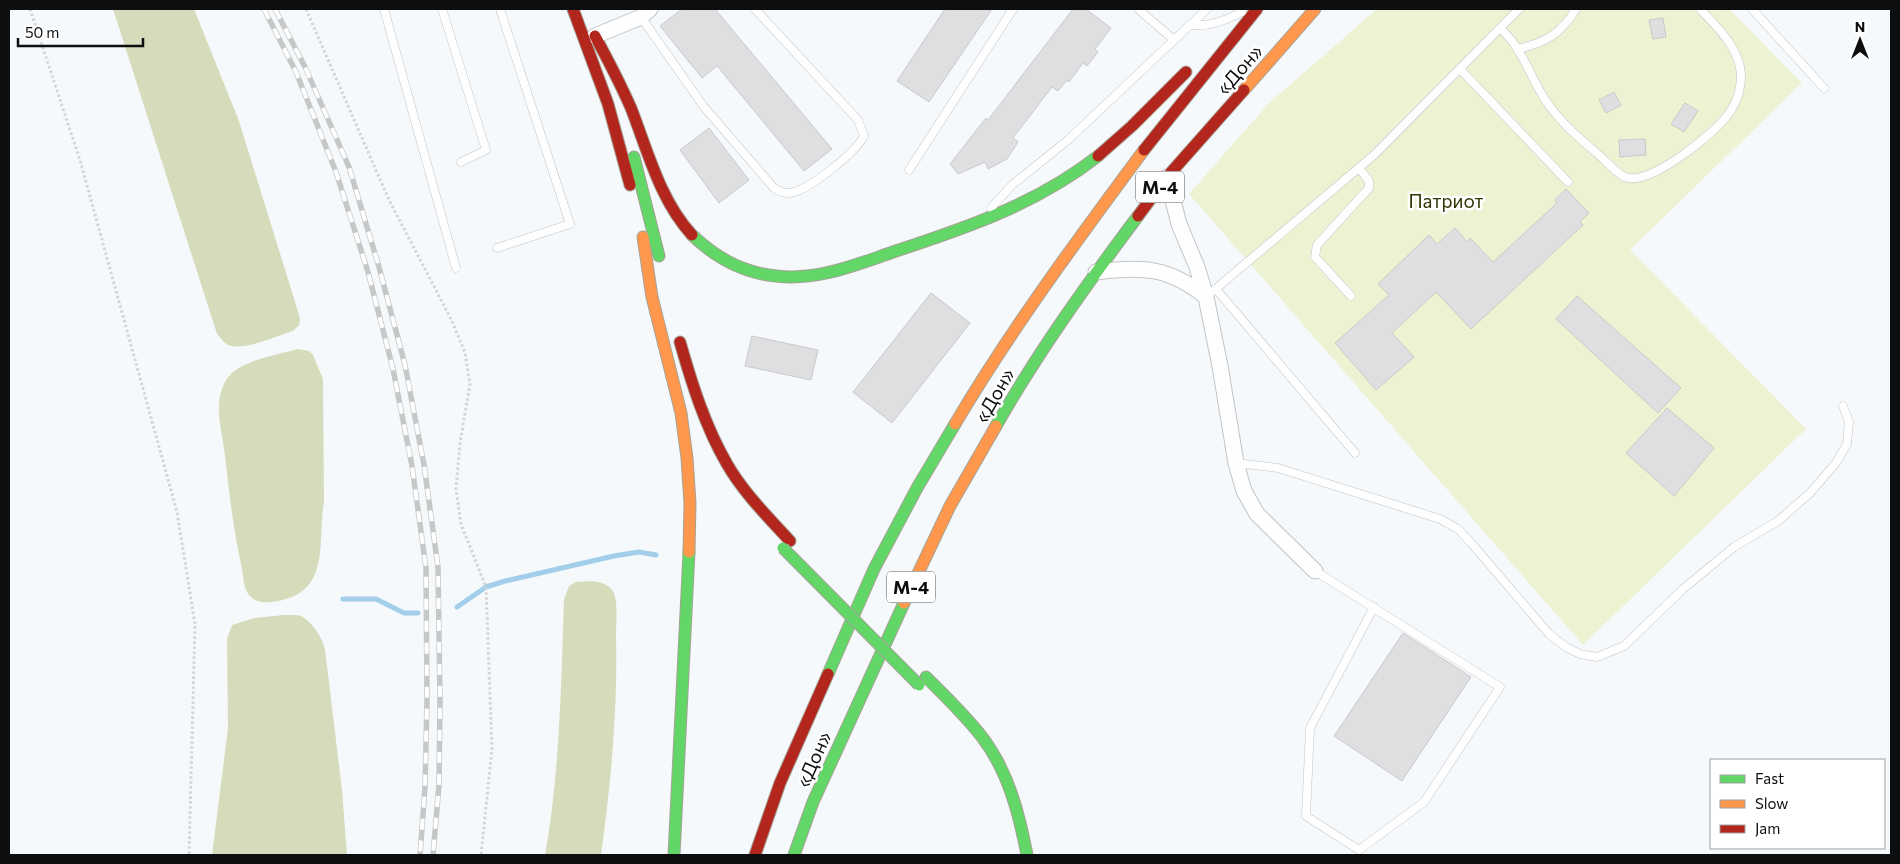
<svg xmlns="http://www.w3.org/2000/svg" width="1900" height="864" font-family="Commissioner,sans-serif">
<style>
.green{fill:#edf2d2}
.forest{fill:#d6dcbb}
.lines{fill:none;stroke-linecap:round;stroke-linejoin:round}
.stream{stroke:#a3cee9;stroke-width:5}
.building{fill:#dfdfe1;stroke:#c9c9ca}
.lane-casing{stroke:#c2c4c6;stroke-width:9}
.street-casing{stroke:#c2c4c6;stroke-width:17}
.fast-casing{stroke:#a5a295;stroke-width:13}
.slow-casing{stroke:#a5a295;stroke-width:13}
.jam-casing{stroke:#a5a295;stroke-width:13}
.path{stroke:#d4d4d5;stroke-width:3;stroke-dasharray:2.5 2.5;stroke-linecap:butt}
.lane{stroke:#fefeff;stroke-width:8}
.street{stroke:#fefeff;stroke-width:15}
.fast{stroke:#63d668;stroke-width:11}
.slow{stroke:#ff974d;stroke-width:11}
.jam{stroke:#b3261e;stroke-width:11}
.rail-casing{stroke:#c6c7c7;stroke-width:5.5}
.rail{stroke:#fff;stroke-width:4;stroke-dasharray:11;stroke-linecap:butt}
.fast-bridge-casing{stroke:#a5a295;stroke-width:13;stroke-linecap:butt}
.fast-bridge{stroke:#63d668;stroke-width:11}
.labels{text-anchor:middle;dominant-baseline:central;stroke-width:5;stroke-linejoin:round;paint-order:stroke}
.shield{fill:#fff;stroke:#565658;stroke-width:1}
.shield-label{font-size:18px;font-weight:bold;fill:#0d0e10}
.street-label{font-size:19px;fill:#0d0e10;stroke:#fff}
.park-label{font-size:19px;fill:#323503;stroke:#fff}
</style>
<rect width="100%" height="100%" fill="#f6f9fc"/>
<path class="green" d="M1377 9H1729L1802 83 1630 250 1806 429 1583 645 1189 194 1269 103Z"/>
<path class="forest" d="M113 9H194L239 121 300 318 299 325 293 331C276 336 245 351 228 345 224 343 220 337 217 334Z
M298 349 309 351 313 355 323 379 324 501C317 545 332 596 271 602 260 603 251 601 246 590 243 582 243 572 241 564 233 528 229 491 225 455 223 439 218 421 219 405 219 398 222 386 226 380 239 360 277 355 298 349Z
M591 581C600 582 610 584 614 593 618 605 616 622 616 635 618 708 611 783 601 855H545C560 771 561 685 564 599L569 586 576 582Z
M284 615C289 615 296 614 301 616 313 622 322 638 325 649L342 790 347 855H212L228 728 227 639 232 625 254 618Z"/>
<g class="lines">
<path class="stream" d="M343 599H376L404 613H418
M457 607 486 587 505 581 614 556 639 552 656 555"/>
</g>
<path class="building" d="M682 9H715L832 149 804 171 717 66 702 78 660 26Z
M945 9H992L929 102 897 81Z
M1073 9H1086L1111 28 1095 49 1098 52 1087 66 1083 63 1069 82 1067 80 1058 91 1052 87 1013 138 1018 142 1007 159 988 169 985 162 958 174 950 164 986 118 988 120Z
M1663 18 1666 37 1653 39 1649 20Z
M1614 92 1621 105 1606 113 1599 100Z
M1685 103 1698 111 1684 132 1671 124Z
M709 128 749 180 719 203 680 150Z
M1645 139 1646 155 1620 157 1619 140Z
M1566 189 1589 213 1580 222 1583 225 1471 329 1436 292 1392 333 1414 357 1376 390 1335 343 1389 295 1378 284 1429 235 1437 244 1455 228 1467 242 1470 238 1493 262 1557 203 1555 200Z
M931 293 970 323 892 423 853 392Z
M1577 296 1681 388 1658 413 1556 319Z
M752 336 818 350 811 380 745 366Z
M1667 408 1714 448 1674 496 1626 453Z
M1403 633 1471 677 1402 781 1334 736Z"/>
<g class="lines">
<defs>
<path id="lane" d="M384 9 456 268
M442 9 486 150 461 162
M1138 9 1173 39
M1752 9 1824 88
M641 17 704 107 774 188C778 191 783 193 789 193 807 192 855 153 864 136L858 120 755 9
M1189 25C1210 27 1224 21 1242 12
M1500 28C1505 33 1511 39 1515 45 1527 63 1534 83 1546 101 1560 122 1580 139 1599 155 1607 162 1616 173 1625 177 1649 187 1712 135 1726 117 1736 105 1741 91 1741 75 1740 48 1717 27 1700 9
M1517 49C1545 43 1561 34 1576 9
M1460 69 1568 182
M909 170 1013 9
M991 208 1012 185 1068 140 1207 9
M497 248 570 224 500 9
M1216 289 1355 453
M1351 296 1315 257 1317 245 1369 188V181L1359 168
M1206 297 1374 155 1519 9
M1236 463 1278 468 1440 519 1458 529 1473 545 1549 634 1566 647 1580 654 1597 657 1624 646 1683 589 1734 547 1778 521 1810 493 1836 463 1847 444 1849 422 1843 406
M1315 571 1500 687 1424 802 1359 850 1306 816 1310 728 1374 607"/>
<path id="street" d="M595 36 641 17 650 9
M1167 177 1179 224 1197 267 1206 297 1220 366 1236 463 1244 491 1257 514 1315 571
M1096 272C1142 266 1169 267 1206 297"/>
<path id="fast" d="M634 157 659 256
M692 235C716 258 743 273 776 276 817 281 855 265 893 252 966 228 1037 204 1098 156
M996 426C1038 352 1087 284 1138 216
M828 674 874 569 917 488 955 424
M926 677C945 696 965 715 982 737 1008 771 1019 813 1027 855
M674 855 689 552
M794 855 813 802 904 603"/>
<path id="slow" d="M1244 90 1315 9
M643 237 652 297 681 413 687 458 690 503 689 552
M955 424C1012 328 1078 239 1144 150
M904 603 950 506 996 426"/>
<path id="jam" d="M573 9 608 104 630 185
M595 36C608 60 620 83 631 108 648 152 660 200 692 235
M1144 150 1257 9
M1098 156 1132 126 1186 72
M1138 216 1167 177 1244 90
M680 342C692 384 705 426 727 464 743 492 768 517 790 541
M755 855 780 783 828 674"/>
</defs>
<use href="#lane" class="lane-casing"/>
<use href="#street" class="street-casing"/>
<use href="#fast" class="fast-casing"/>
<use href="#slow" class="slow-casing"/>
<use href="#jam" class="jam-casing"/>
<path class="path" d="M30 9 80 160 177 512 195 624 189 855
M306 9 389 200 452 321 465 353 470 384 460 443 456 489 461 524 486 587 492 749 481 855"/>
<use href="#lane" class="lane"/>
<use href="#street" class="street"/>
<use href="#fast" class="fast"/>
<use href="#slow" class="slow"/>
<use href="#jam" class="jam"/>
<defs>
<path id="rail" d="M264 9 296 72 336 172 368 272 393 369 412 466 426 568 427 702 425 787 420 855
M275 9 305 67 349 167 379 267 405 365 424 465 438 567 440 702 439 785 433 855"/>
</defs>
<use href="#rail" class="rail-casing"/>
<use href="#rail" class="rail"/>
<defs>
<path id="fast-bridge" d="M783 548 919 685"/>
</defs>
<use href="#fast-bridge" class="fast-bridge-casing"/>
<use href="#fast-bridge" class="fast-bridge"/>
</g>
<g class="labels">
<g class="shield">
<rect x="1136" y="171.5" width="48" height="31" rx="4"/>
<rect x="887" y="571.5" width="48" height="31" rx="4"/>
</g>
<g class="shield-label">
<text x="1160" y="187">М-4</text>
<text x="911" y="587">М-4</text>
</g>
<g class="street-label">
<text transform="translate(1239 69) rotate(-49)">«Дон»</text>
<text transform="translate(994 395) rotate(-60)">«Дон»</text>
<text transform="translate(813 759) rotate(-66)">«Дон»</text>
</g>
<g class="park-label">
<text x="1446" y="200">Патриот</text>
</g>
</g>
<rect width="1900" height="864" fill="none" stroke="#0d0e10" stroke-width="20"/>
<rect x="1710" y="759" width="175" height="90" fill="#ffffff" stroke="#9e9f9f"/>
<rect x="1720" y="775" width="25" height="8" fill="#63d668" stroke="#9e9f9f"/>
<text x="1755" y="784" font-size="15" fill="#0d0e10">Fast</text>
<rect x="1720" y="800" width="25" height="8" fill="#ff974d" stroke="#9e9f9f"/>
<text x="1755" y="809" font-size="15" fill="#0d0e10">Slow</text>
<rect x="1720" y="825" width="25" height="8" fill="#b3261e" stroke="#9e9f9f"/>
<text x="1755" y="834" font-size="15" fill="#0d0e10">Jam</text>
<g transform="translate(1860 40)" stroke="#ffffff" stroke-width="4" paint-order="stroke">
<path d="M0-4L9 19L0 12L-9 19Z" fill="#0d0e10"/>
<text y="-8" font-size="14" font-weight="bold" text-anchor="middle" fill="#0d0e10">N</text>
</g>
<path d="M18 38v8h125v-8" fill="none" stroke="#0d0e10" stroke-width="2.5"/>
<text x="25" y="38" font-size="15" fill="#0d0e10" stroke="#ffffff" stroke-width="4" paint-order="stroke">50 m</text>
</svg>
